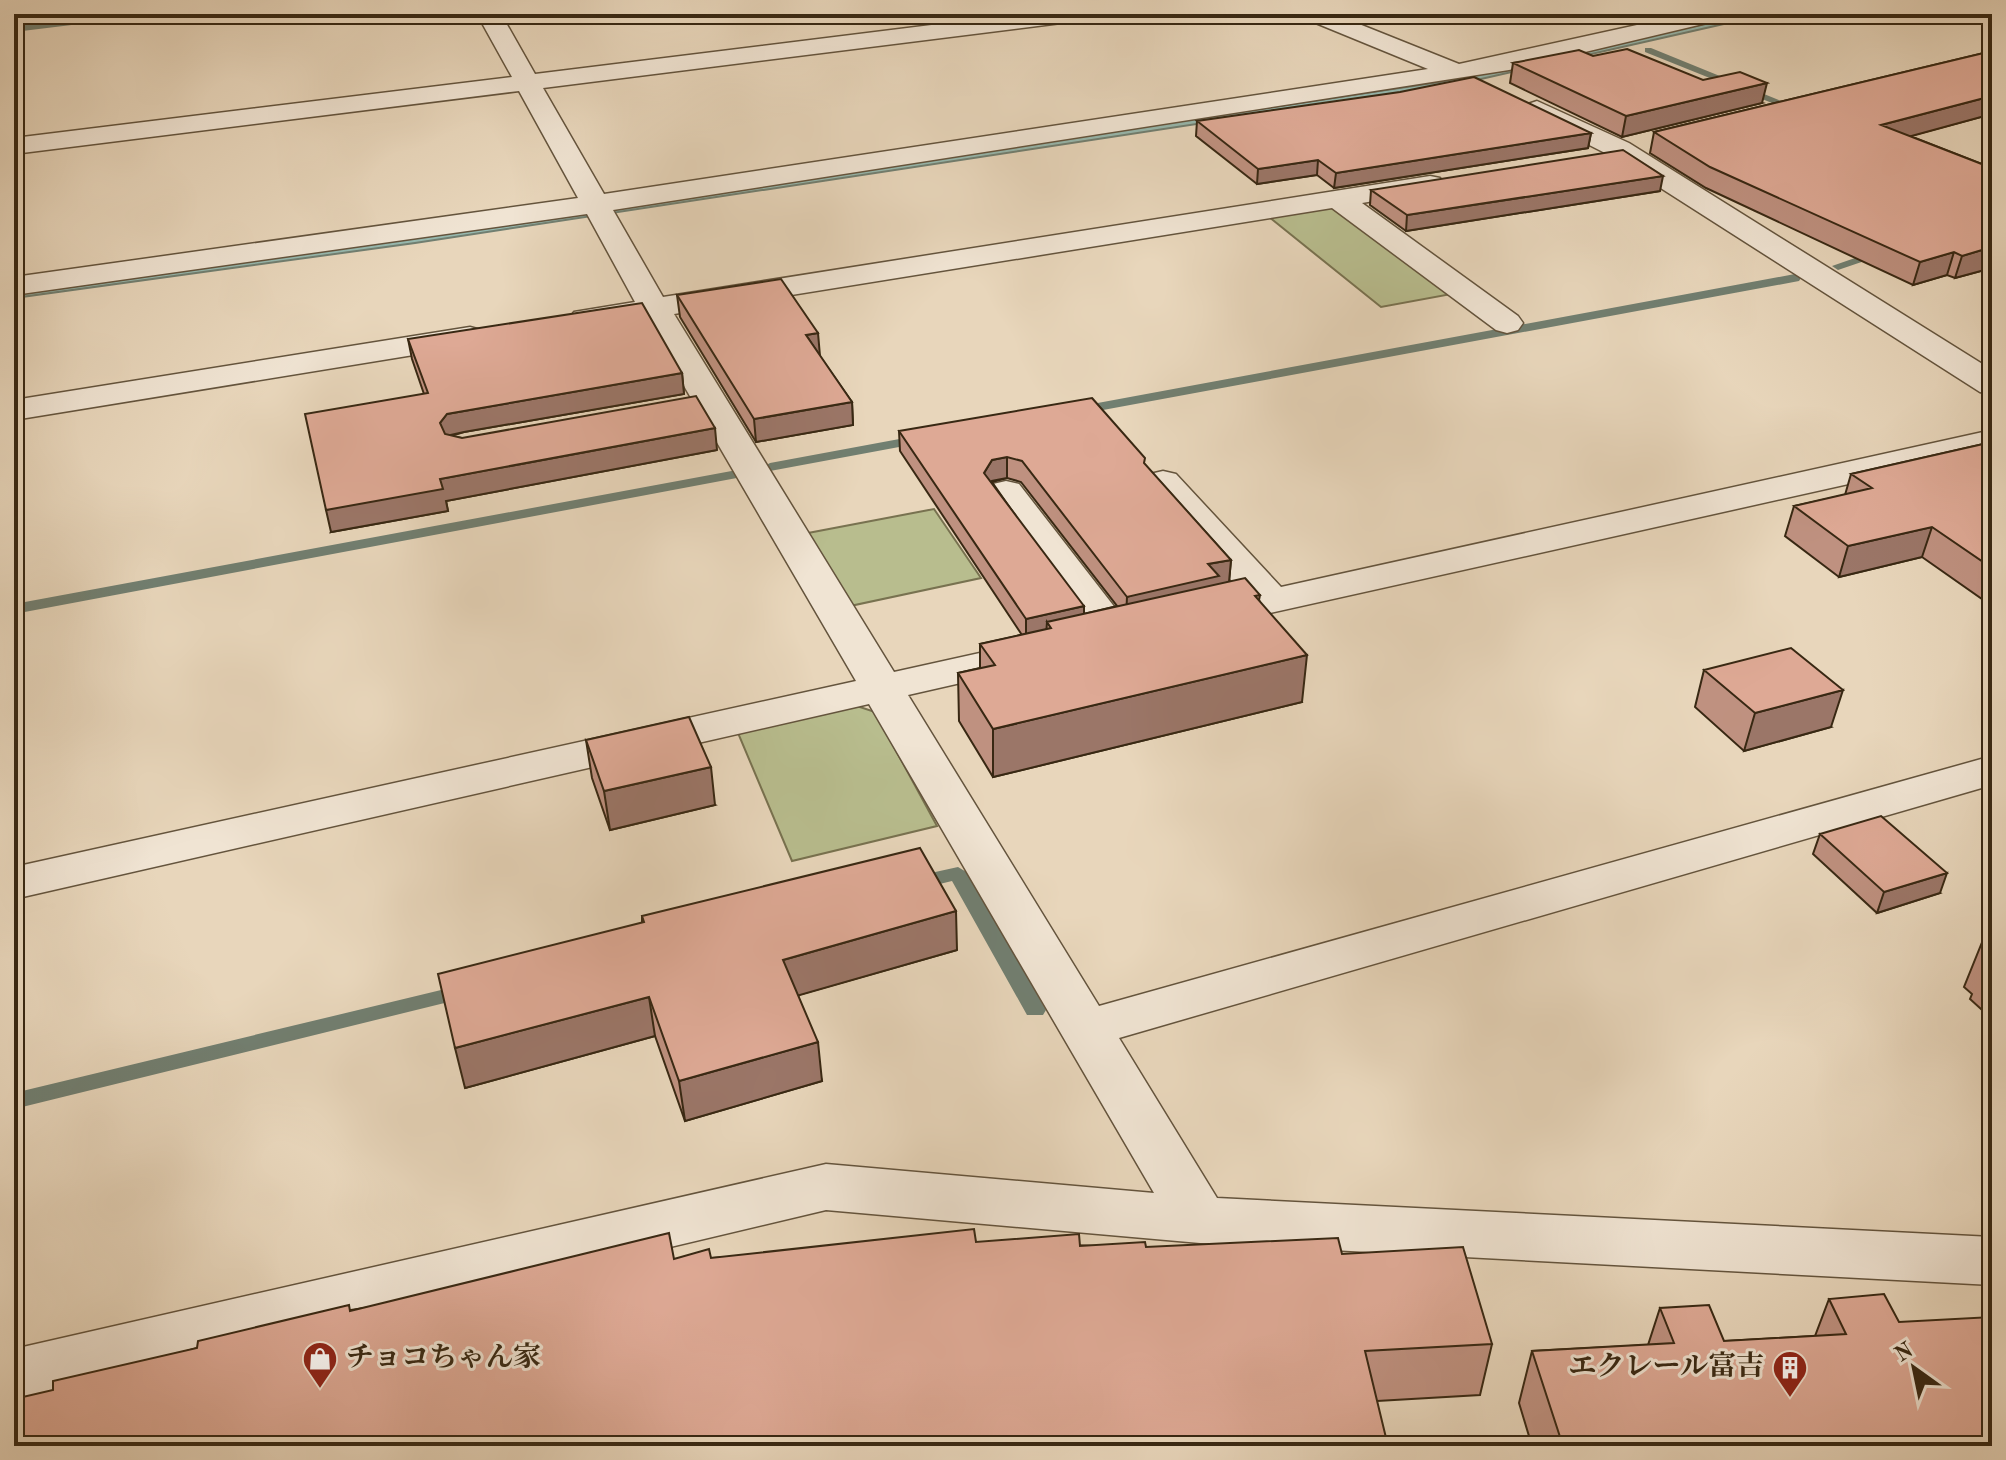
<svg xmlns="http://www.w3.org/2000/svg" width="2006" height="1460" font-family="'Old Standard TT','Noto Serif JP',serif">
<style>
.green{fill:#b8bd8e;stroke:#787250;stroke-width:2}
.water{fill:#97b9af;stroke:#717f71;stroke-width:2}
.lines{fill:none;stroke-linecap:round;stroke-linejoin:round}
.stream{fill:#717f71;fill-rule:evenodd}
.minor-casing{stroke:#64543d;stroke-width:3}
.minor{fill:#f0e4d3;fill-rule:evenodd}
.wall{fill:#bf9180;stroke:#382813;stroke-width:2;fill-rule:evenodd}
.shaded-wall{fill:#9b7668;stroke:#382813;stroke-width:2}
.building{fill:#dea995;stroke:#382813;stroke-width:2}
.labels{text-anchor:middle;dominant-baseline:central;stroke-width:6;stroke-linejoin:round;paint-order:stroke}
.near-poi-label{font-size:28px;font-weight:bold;fill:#382813;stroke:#f0e4d3;text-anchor:start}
</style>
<rect width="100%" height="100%" fill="#e8d6bb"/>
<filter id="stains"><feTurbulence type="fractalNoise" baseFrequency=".0025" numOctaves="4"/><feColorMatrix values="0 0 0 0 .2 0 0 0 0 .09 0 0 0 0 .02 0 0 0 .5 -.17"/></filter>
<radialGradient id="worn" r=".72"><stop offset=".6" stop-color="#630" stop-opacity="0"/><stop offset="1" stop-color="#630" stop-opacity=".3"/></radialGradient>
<path class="green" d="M1341 206 1457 293 1381 307 1269 217Z
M934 509 981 578 850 606 808 533Z
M857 706 875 712 937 826 792 861 738 733Z"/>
<path class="water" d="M1749 14H1768L1459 84 415 243 14 298V293L1440 82Z"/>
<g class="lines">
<path class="stream" d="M130 14H162L14 32V26Z
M1645 48H1651L1786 103 1777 105 1645 52Z
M1878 250 1888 253 1838 270 1832 266Z
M1795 274 1801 278 1799 281 1076 415 1069 411 1076 407Z
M921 435 928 439 926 442 770 471 763 467 770 463Z
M737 470 742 471V477L14 614V604Z
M958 867 968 873 1046 1010 1043 1015H1027L952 881 915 890 908 888 905 883 908 878Z
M466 984 473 986 477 991 473 996 14 1109V1093Z"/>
<defs>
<path id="minor" d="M477 14H501L535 74 1021 14H1089L1077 21 543 88 604 194 1428 69 1306 19 1302 14H1334L1459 64 1687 14H1728L1724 19 1509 70 613 210 663 297 1430 176 1440 178 1444 184 1440 190 1362 203 1518 316 1523 323 1518 330 1507 333 1496 330 1332 208 674 314 894 672 1038 640 1053 644 1059 653 1053 662 908 695 1099 1006 1992 756V785L1119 1038 1217 1198 1992 1237V1285L1200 1243 826 1210 14 1403V1349L826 1164 1154 1193 869 704 14 899V867L856 681 645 319 585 329 574 326 569 319 574 312 635 302 587 214 14 295V277L578 198 519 91 14 154V138L512 77Z
M1537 101 1629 143 1992 370V395L1980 392 1609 155 1528 114 1524 109 1528 104Z
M470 327 481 330 486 337 481 344 14 420V400Z
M1992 430V452L1203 628 1189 625 1183 616 1189 607 1244 595 1145 482 1150 474 1163 471 1176 474 1281 587Z
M1006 481 1019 484 1130 627 1136 636 1130 645 1115 648 1100 645 987 492 993 484Z"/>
</defs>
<use href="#minor" class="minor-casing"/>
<use href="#minor" class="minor"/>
</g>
<path class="wall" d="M1992 51V114L1910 136 1992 168V268L1955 278 1947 275 1913 285 1706 188 1650 153 1654 132Z
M1593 56 1762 103 1622 137 1510 83 1513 63Z
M1197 121 1591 133 1588 148 1334 188 1317 175 1257 184 1196 136Z
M1371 190 1660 191 1406 231 1370 205Z
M677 295 819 355 852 402 853 425 756 442 680 317Z
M408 339 682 373 684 394 464 432 451 436 462 438 717 450 446 501 448 511 331 532 424 394 412 359Z
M899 431 1144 464 1231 560 1229 582 1260 595 1259 600 1302 702 993 777 959 721 958 673 980 668V644L1022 635 900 451ZM1007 478 1021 482 1117 606 1084 614 992 482Z
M1992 442V606L1922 557 1839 577 1785 536 1794 506 1845 495 1851 474Z
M1704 670 1831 727 1744 751 1695 707Z
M586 740 715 805 610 830 592 778Z
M1820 834 1940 893 1877 913 1813 854Z
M642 916 957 950 798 995 822 1081 685 1121 655 1036 465 1088 642 923Z
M1992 928V1019L1970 999 1972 994 1964 987 1987 930Z
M976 1242 1342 1254 1492 1344 1480 1395 1377 1401 53 1390 197 1348 351 1310 674 1259 711 1258Z
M1829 1299 1899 1322 1992 1446H1532L1519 1403 1532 1351 1648 1345 1660 1308 1724 1341 1815 1336Z"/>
<path class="shaded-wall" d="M1767 83 1762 103 1622 137 1626 116Z
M1992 96V114L1875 146 1881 125Z
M1591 133 1588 148 1334 188 1336 173Z
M1318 160 1317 175 1257 184 1258 169Z
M1663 176 1660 191 1406 231 1407 215Z
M1992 247V268L1955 278 1962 256Z
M1954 252 1947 275 1913 285 1920 262Z
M818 333 820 356 806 335Z
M682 373 684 394 464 432 451 435 444 444 440 423 447 414Z
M852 402 853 425 756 442 754 419Z
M715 428 717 450 446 501 448 511 331 532 326 510 440 479Z
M1007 457V478L992 481 985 494 984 473 992 460Z
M1932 527 1922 557 1839 577 1848 546Z
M1231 560 1229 582 1126 619 1127 597 1208 564Z
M1084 606V628H1051L1047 622 1046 636 1026 641V619Z
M1307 655 1302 702 993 777V729Z
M1843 690 1831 727 1744 751 1755 713Z
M711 767 715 805 610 830 604 791Z
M1947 873 1940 893 1877 913 1884 892Z
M956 911 957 950 786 999 783 960Z
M649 997 655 1036 465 1088 455 1048Z
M818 1042 822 1081 685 1121 679 1081Z"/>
<path class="building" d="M1627 49 1703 80 1740 72 1767 83 1626 116 1513 63 1579 50 1593 56Z
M1992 51V96L1881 125 1992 168V247L1962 256 1954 252 1920 262 1710 167 1654 132Z
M1474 77 1591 133 1336 173 1318 160 1258 169 1197 121 1400 92Z
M1623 150 1663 176 1407 215 1371 190Z
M781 279 818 333 806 335 852 402 754 419 677 295Z
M642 303 682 373 447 414 440 423 445 434 462 438 696 396 715 428 440 479 443 489 326 510 305 414 428 393 408 339Z
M1092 398 1145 458 1144 463 1231 560 1208 564 1219 576 1127 597 1022 461 1007 457 992 460 984 473 1084 606 1026 619 899 431Z
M1992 442V568L1932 527 1848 546 1794 506 1872 488 1851 474Z
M1245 578 1260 595 1255 596 1307 655 993 729 958 673 995 665 980 644 1051 628 1047 622Z
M1791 648 1843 690 1755 713 1704 670Z
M689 717 711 767 604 791 586 740Z
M1881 816 1947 873 1884 892 1820 834Z
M920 848 956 911 783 960 818 1042 679 1081 649 997 455 1048 438 974 644 922 642 916Z
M974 1229 976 1242 1079 1234 1080 1246 1145 1242 1146 1247 1338 1238 1342 1254 1463 1247 1492 1344 1365 1351 1388 1446H14V1399L53 1390V1381L197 1348 198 1341 349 1305 350 1311 669 1233 674 1259 709 1249 711 1258Z
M1884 1294 1899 1322 1992 1317V1446H1563L1532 1351 1674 1343 1660 1308 1709 1305 1724 1341 1846 1334 1829 1299Z"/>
<defs>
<symbol id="shop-pin" viewBox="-11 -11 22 30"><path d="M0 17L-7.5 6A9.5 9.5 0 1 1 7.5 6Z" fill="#8f2418" stroke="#f0e4d3"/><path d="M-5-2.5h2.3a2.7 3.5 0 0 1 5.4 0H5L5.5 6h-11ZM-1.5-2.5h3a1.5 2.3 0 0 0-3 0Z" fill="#fff"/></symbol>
<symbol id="building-pin" viewBox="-11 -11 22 30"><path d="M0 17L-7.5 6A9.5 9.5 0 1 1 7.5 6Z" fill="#8f2418" stroke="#f0e4d3"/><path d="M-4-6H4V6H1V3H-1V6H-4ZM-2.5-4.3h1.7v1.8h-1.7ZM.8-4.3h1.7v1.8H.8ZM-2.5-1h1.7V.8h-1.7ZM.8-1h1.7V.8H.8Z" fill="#fff"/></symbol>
</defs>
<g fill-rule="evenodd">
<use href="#shop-pin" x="300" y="1339" width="40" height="54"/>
<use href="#building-pin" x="1770" y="1348" width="40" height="54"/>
</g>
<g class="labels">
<g class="near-poi-label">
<text x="346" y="1359">チョコちゃん家</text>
<text x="1764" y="1368" text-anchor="end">エクレール富吉</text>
</g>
</g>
<rect width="2006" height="1460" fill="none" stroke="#e8d6bb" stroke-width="48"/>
<rect x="16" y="16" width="1974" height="1428" fill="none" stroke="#382813" stroke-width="4"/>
<rect x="24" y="24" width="1958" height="1412" fill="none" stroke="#382813" stroke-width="2"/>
<g transform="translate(1914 1368) rotate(327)" stroke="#f0e4d3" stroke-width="6" paint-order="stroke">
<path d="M0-6L14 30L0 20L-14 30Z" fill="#382813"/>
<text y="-12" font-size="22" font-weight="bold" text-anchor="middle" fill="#382813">N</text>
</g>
<rect width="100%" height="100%" filter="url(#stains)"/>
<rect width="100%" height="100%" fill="url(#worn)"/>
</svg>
